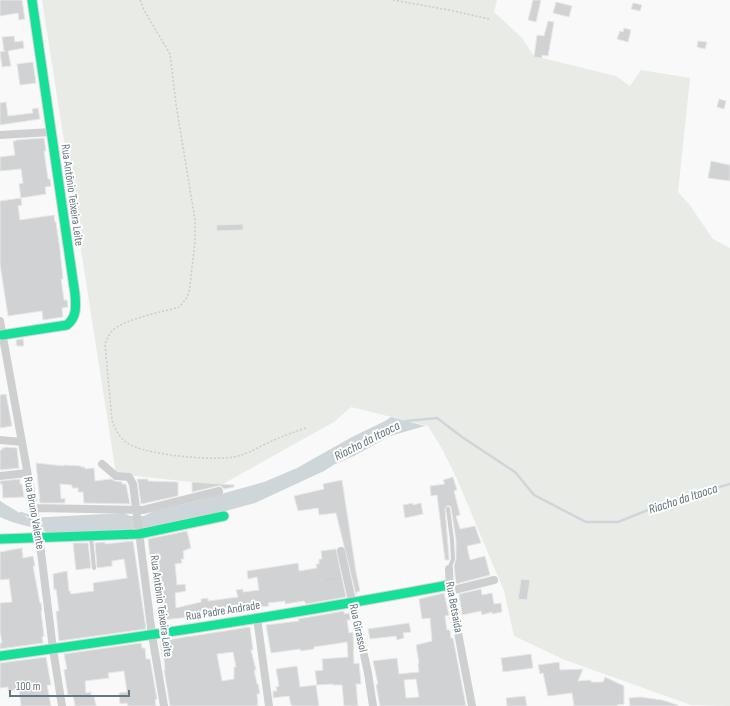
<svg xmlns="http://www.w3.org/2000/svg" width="730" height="706" font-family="'Sofia Sans Condensed',sans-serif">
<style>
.green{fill:#e8ebe6}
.water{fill:#ced6d9}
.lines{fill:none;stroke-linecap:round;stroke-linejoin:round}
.stream{stroke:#ced6d9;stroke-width:2.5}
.building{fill:#d0d2d3;stroke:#e8e8e8;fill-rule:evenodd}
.fast-casing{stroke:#d5d6d7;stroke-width:11}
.path{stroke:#cbcccd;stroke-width:1.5;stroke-dasharray:2 2;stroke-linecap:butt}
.lane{stroke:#cecfd0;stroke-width:4}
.street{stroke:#cecfd0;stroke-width:8}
.fast{stroke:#16e098;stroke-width:9}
.labels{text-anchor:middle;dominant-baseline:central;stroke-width:4;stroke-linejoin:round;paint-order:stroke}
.street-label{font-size:12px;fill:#657683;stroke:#fff}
.water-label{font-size:13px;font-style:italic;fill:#60757c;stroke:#fff}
</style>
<rect width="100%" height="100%" fill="#f9f9f9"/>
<path class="green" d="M42 0H497L494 12 522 38 534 56 616 76 630 86 641 70 690 78 678 192 689 204 713 239 730 248V706L691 705 565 660 514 636 504 591 457 479 441 447 428 426 351 407 334 422 221 485 116 474Z"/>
<path class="water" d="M391 417 425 426 390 436 354 456 335 464 324 471 255 503 167 527H147L131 529 49 533C33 526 16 525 0 517V501L28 518 124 513 130 516H144L154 511 196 501 264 482 297 468 352 437 385 421Z"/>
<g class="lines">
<path class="stream" d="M406 421 437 418 462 437 515 472 534 495 586 522H618L673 500 730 484
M21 513 35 518"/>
</g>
<path class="building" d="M0 0H22L25 19 19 20 18 13 0 16Z
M533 0H541L536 22 528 20Z
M556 2 572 6 569 17 553 13Z
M633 3 642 5 640 11 631 9Z
M548 21 554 22 548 56 542 55V58L534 57 537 35 544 36Z
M624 28 631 30 628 42 617 39 620 31 623 32Z
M14 36 15 42 23 41 24 48 8 51 11 66 2 67 0 52 5 51H4L2 37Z
M698 41 707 42 705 49 697 47Z
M33 62 36 83 20 85 17 64Z
M719 99 726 101 724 109 717 107Z
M6 102 8 116 33 113 32 109 38 108 40 119 0 125V103Z
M44 138 46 151H44L48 179H50L51 186 45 187 46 194 21 198 19 184 23 183 21 169 0 171V157L15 155 13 141H16V140Z
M711 161 730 165V181L708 178Z
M21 198 22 205 18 206 20 220 54 215 55 222H56L60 250 63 279H61L64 300H67L68 307 62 308 63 317 43 320 42 311 8 316 0 264V201Z
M243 224V230L217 231 216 225Z
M23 339 24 346H17L16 340Z
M6 394 12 426 0 428V395Z
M5 447 17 448 19 468 0 470V450H2V448H5Z
M36 463 64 466V465L81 466V467H85V469L94 468 95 481 111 479 115 481 122 482V484H126L130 504 84 503 83 492H78V488H72V485L60 484 61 499 65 498V503H40Z
M453 477 457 490 454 491 460 515 456 516 460 529 475 526 481 543 467 546 470 560 485 556 490 575 456 584 454 566 456 559V540L451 508 450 506H447L445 509 449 558V560H445L437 495 431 496 430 486 445 484 443 480Z
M20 479V484H22L24 497 3 498 2 484H0V481Z
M137 479H148V481L178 482V496L141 504 138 483Z
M342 480 356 572 360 591 357 592 356 595 336 513 319 515 318 508 298 511 294 496 324 489 323 484Z
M192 482 234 485V487L224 489 221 486H218L192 492Z
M413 503V505L421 503 423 514 405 518 403 505Z
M187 531 191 548 183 551 184 559H181L182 563 175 564 177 585 185 584 186 591 175 593 176 608 201 602V599L208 598V601L238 597 236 590 243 589V592L259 590 257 577 248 579 247 571 298 563 299 571 317 568 316 564H319V559H322L321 551 336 549 346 597 306 604 304 601 285 604V601L268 603 269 606 253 608V607L191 617 162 620 159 591H158L154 557 150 558 148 539Z
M133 541 146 629 59 641 56 611H59L56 589 54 590 53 574 67 571 69 591H70L71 594 94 591 93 583 127 578 124 559 112 561V566L97 568 95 543 105 542V544Z
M73 543H88L91 568 76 570Z
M22 548 23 558 33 556 35 566H33L39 598 40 603H41L42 610 41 611 44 636 42 637 43 643 0 649V643H2L0 631V603L12 602 9 579 0 580V552Z
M521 579 530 580 527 600 518 599Z
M481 589 482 595 492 593 494 604 501 603 502 612 492 614V612L482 615 481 611 462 615 459 594Z
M444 593 449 615 445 616 447 630H450L451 638H453L466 706H380L376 685 378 684 373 661 397 658 399 674 419 672 418 664 419 663 416 645 432 641 430 618 422 619 419 599ZM416 679 419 697 406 698 404 680Z
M344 611V614L349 613 351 620H347L349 633 353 632 354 664 359 663 361 684H356L358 706H344L342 685H333V684L317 685 315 671 323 670 322 659 348 657 347 642 314 647V649L301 651 300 649 271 653 266 625 299 621 298 619Z
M409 623 411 632 403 633 404 638 397 640 396 636 370 639 368 629Z
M250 627 253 650H251L256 670H254L257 684H258L260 694H257L258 706H170L164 670H165L164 657H162L160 641ZM233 652 236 667H234V679L222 681 217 654Z
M141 643 142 648H145L146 659H150L157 699 155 700 156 706H128L127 703 120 704 119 693 127 692 124 671 108 673 109 678 85 681 86 693 91 692V696H94L96 706H75L73 695H68L66 683 64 670 67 669 64 654Z
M531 654 533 668 503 672 501 658Z
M46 657 51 685H47L51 706H21L19 689 8 691V687L0 688V663Z
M559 662 560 670 583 669 578 681 591 680V682H603L605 677 624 686V704L617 705V706H574L572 693 548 696 543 673 540 674 538 665Z
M297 666 300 687 316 685 319 706H293L291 705 289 696 273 698V691H277L276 687 279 686 276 669Z
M525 696 527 706H507L506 698Z
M640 697 662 700 678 705V706H630L629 698Z"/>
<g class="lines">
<defs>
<path id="fast" d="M2 335 67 325C77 317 76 306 75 294L32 0
M0 539 139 534 224 516
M0 656C150 636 300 613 449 585"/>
</defs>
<use href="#fast" class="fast-casing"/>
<path class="path" d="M140 0 144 10 170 54 176 104 195 220V242L189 293 186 299 179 307C162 312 125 319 113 330 109 334 107 339 105 344L112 420C115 429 119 437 127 443 144 455 217 462 238 456 250 453 260 446 272 441 283 436 294 432 306 428
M393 0 449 10 489 19
M326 580 339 578"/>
<path class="lane" d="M448 509 452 540 453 559 449 569
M91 537 94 568"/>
<path class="street" d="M0 135 51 132
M0 321 39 536 53 649 62 706
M0 440 22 442
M102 464 116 476 129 477 133 484 152 635 164 706
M0 476 27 473
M34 508 143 510 219 491
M341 551 368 673 373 706
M449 569 450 591 472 706
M450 591 494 580
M257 618 269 706"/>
<use href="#fast" class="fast"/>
</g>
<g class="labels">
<g class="street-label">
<text transform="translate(72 195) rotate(82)">Rua Antônio Teixeira Leite</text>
<text transform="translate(34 513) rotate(80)">Rua Bruno Valente</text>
<text transform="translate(161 606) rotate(82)">Rua Antônio Teixeira Leite</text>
<text transform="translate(454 607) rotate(80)">Rua Betsaida</text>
<text transform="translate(223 611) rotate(-9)">Rua Padre Andrade</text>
<text transform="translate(358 628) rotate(78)">Rua Girassol</text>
</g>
<g class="water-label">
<text transform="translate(367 441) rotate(-27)">Riacho da Itaoca</text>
<text transform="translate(683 499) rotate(-18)">Riacho da Itaoca</text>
</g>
</g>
<path d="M10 690v6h119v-6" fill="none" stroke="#657683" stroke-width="2"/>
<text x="16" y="690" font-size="12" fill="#657683" stroke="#ffffff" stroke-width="3" paint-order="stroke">100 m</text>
</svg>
